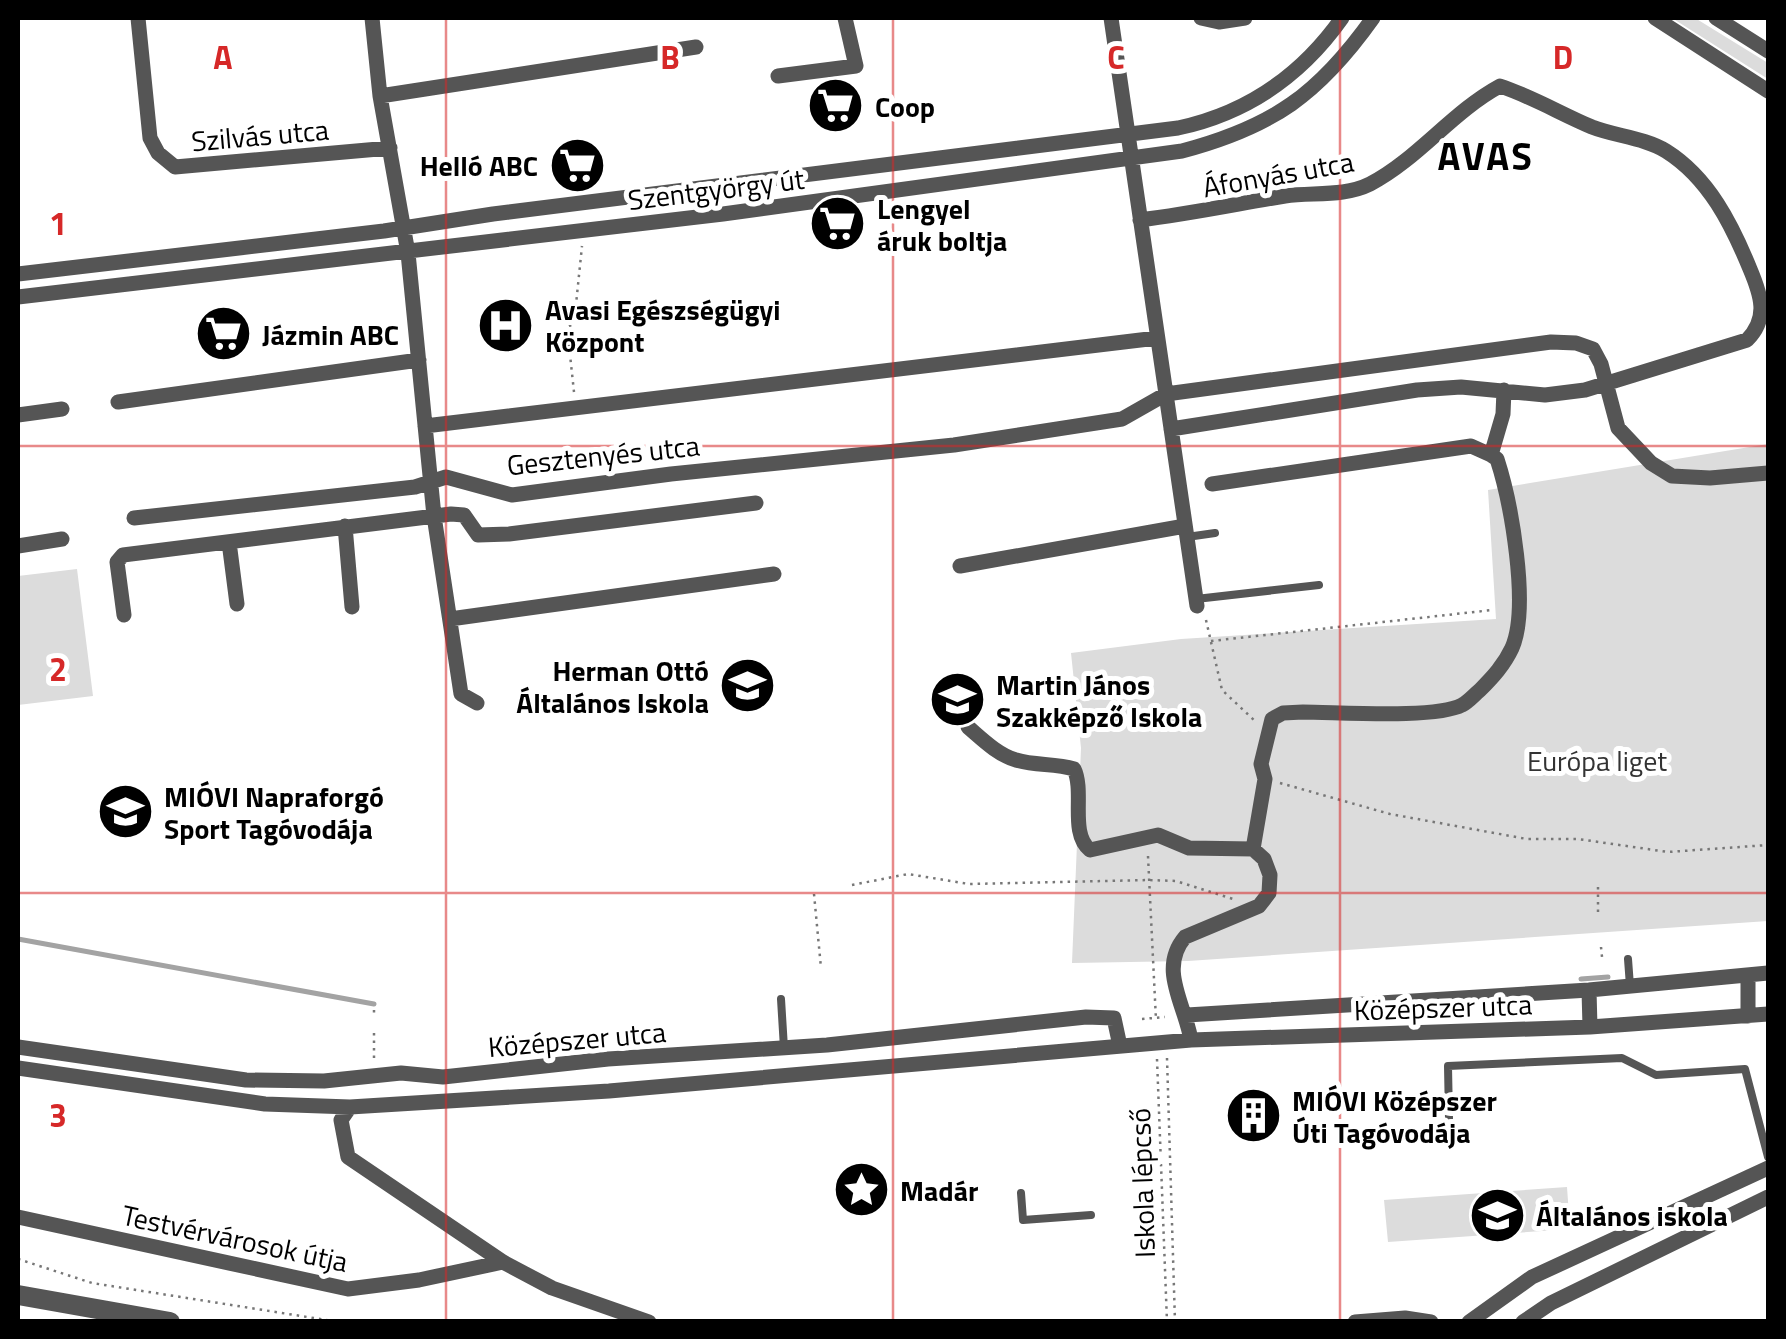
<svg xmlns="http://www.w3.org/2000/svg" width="1786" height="1339" font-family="'Titillium Web',sans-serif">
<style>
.green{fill:#dcdcdc}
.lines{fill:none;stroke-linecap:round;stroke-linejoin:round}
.stream{stroke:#a3a3a3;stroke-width:5}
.path{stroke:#777;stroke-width:2.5;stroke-dasharray:2.5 5;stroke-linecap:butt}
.service{stroke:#555;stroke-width:8}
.minor{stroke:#555;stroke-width:15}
.tertiary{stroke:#555;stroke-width:20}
.grid{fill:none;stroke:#d62828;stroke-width:2.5;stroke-opacity:0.55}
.labels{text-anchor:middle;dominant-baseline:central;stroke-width:10;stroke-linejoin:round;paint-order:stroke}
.poi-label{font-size:28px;font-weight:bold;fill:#000;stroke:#fff;text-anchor:start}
.street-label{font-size:28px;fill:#000;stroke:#fff}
.park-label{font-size:28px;fill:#333;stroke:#fff}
.district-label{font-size:38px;font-weight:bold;letter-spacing:2.5px;fill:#000;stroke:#fff}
.grid-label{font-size:32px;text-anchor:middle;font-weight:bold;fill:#d62828;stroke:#fff;stroke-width:10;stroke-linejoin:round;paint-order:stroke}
</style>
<rect width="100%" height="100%" fill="#fff"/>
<path class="green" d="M1672 18H1695L1768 63V79Z
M1768 444V921L1188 961 1072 963 1081 748 1071 653 1181 639 1496 619 1488 490Z
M77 569 93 696 18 705V576Z
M1567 1187 1570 1229 1388 1242 1384 1200Z"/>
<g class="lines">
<path class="stream" d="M18 939 374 1004
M1581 979 1608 977"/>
<path class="path" d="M574 392 567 327 574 324 582 246
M1206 620 1222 690 1255 721
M1211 641 1492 610
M1280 783 1390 814 1527 839H1578L1668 852 1768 845
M1148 856 1156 1020
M852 885 908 874 969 884 1149 880 1176 881 1233 899
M1598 887V912
M814 894 821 968
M1601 947 1602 957
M374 1010V1013
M1142 1019 1165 1017
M374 1058V1029
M1167 1058 1175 1322
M1157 1059 1167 1322
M18 1259 92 1283 339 1322"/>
<path class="service" d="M1187 537 1215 533
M1196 599 1319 585
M1628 959 1630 986
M781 999 784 1048
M1449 1119 1448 1066 1622 1058 1656 1075 1745 1069 1768 1157
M1021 1193 1023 1220 1091 1215"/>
<path class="minor" d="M138 18 150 138 158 153 175 167 390 148
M372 18 380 96 408 253 434 516 461 694 477 703
M1111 18 1197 606
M1201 18 1219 22 1245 18
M1655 18 1768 91
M1716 18 1768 51
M778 76 856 66 845 18
M380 96 696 47
M1140 220C1189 214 1237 204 1285 196 1313 192 1344 197 1370 184 1418 159 1452 112 1500 86 1533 97 1561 114 1592 127 1615 136 1645 138 1666 151 1709 178 1732 225 1750 269 1761 295 1769 318 1747 340L1585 390 1545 395 1461 387 1417 390 1171 429
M18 274 384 231 493 214 1178 128C1248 113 1301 76 1342 18
M18 297 723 214 1182 151C1273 127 1319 94 1373 18
M118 402 419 360
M18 415 62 409
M425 426 1157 338
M1212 484 1471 446 1491 455 1503 414 1504 390
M134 518 415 487 446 477 512 495 671 474 954 445 1122 419 1166 394 1551 342 1576 343 1593 349 1601 364 1618 428 1651 463 1672 476 1710 478 1768 473
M345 526 352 607
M229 542 237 604
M18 546 62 539
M960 566 1185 526
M124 615 117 562 123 555 451 514 464 515 478 535 509 534 756 503
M450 619 774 574
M968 727C982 739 998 755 1016 760 1035 766 1055 763 1074 769 1085 792 1069 833 1090 850L1158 835 1189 848 1253 849 1264 859 1270 875 1269 893 1259 906 1185 937C1158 969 1185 1004 1191 1040
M1253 849 1265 779 1261 764 1272 719 1283 713 1303 712C1338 712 1436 719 1462 705 1468 702 1474 695 1480 690 1493 677 1504 665 1512 648 1530 607 1511 502 1497 459L1491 455
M1589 990 1590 1027
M1187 1015 1589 990 1768 973
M1748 1016V975
M18 1047 246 1080 324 1081 401 1073 443 1077 608 1059 827 1045 1086 1017 1114 1018 1120 1046
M18 1068 265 1104 350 1107 609 1091 1191 1040 1590 1027 1768 1014
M350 1107 341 1120 348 1157 503 1262 552 1288 649 1322
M18 1217 348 1289 419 1280 503 1262
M1355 1322 1405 1318 1431 1322
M1469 1322 1532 1277 1768 1168
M1523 1322 1551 1303 1768 1197"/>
<path class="tertiary" d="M18 1295 170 1322"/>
</g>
<path class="grid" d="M446 18V1322M893 18V1322M1340 18V1322M18 446H1768M18 893H1768"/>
<defs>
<symbol id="supermarket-disc" viewBox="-11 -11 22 22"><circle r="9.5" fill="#000" stroke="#fff"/><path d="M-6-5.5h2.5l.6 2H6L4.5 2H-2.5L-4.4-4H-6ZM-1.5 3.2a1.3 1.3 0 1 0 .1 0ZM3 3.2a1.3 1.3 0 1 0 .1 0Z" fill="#fff"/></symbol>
<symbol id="hospital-disc" viewBox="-11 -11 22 22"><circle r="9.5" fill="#000" stroke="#fff"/><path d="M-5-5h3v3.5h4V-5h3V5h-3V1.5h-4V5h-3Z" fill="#fff"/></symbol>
<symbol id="school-disc" viewBox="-11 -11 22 22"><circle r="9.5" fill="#000" stroke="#fff"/><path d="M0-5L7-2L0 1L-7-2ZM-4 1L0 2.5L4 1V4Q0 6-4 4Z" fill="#fff"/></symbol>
<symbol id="building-disc" viewBox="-11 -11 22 22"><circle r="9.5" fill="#000" stroke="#fff"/><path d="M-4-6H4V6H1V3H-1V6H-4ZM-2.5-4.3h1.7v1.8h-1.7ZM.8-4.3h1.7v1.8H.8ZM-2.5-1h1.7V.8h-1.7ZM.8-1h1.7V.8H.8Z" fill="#fff"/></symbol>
<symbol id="sight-disc" viewBox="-11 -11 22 22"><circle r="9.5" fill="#000" stroke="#fff"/><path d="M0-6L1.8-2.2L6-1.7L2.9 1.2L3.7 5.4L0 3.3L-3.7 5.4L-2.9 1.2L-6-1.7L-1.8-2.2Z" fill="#fff"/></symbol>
</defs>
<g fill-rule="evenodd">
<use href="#supermarket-disc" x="804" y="74" width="63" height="63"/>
<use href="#supermarket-disc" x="546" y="134" width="63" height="63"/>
<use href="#supermarket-disc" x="806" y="192" width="63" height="63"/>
<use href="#hospital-disc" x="474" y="294" width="63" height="63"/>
<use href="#supermarket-disc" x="192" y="302" width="63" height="63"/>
<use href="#school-disc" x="716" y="654" width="63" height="63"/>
<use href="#school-disc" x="926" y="668" width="63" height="63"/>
<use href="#school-disc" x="94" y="780" width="63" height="63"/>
<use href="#building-disc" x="1222" y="1084" width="63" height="63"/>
<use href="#sight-disc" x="830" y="1158" width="63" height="63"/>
<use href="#school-disc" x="1466" y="1184" width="63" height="63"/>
</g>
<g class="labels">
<g class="poi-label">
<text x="875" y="106">Coop</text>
<text x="538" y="165" text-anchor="end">Helló ABC</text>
<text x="877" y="208">Lengyel<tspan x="877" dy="32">áruk boltja</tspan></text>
<text x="545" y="309">Avasi Egészségügyi<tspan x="545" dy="32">Központ</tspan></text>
<text x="262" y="334">Jázmin ABC</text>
<text x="709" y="670" text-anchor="end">Herman Ottó<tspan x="709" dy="32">Általános Iskola</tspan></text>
<text x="996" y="684">Martin János<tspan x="996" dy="32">Szakképző Iskola</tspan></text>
<text x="164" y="796">MIÓVI Napraforgó<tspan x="164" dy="32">Sport Tagóvodája</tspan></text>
<text x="1292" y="1100">MIÓVI Középszer<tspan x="1292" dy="32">Úti Tagóvodája</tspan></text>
<text x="900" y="1190">Madár</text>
<text x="1536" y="1215">Általános iskola</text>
</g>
<g class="street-label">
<text transform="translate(260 135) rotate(-5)">Szilvás utca</text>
<text transform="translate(1278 174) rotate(-10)">Áfonyás utca</text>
<text transform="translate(716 189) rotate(-7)">Szentgyörgy út</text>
<text transform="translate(603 455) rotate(-6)">Gesztenyés utca</text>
<text transform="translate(1443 1007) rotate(-2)">Középszer utca</text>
<text transform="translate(577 1039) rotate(-5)">Középszer utca</text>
<text transform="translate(1142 1183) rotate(-92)">Iskola lépcső</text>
<text transform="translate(235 1238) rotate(12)">Testvérvárosok útja</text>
</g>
<g class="park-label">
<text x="1597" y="760">Európa liget</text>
</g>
<g class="district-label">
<text x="1486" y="156">AVAS</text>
</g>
</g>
<g class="grid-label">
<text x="223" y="69">A</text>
<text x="670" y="69">B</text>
<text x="1116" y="69">C</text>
<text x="1563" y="69">D</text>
<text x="58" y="235">1</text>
<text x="58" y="681">2</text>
<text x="58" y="1127">3</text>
</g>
<rect width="1786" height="1339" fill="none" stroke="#000000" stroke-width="40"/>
</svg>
